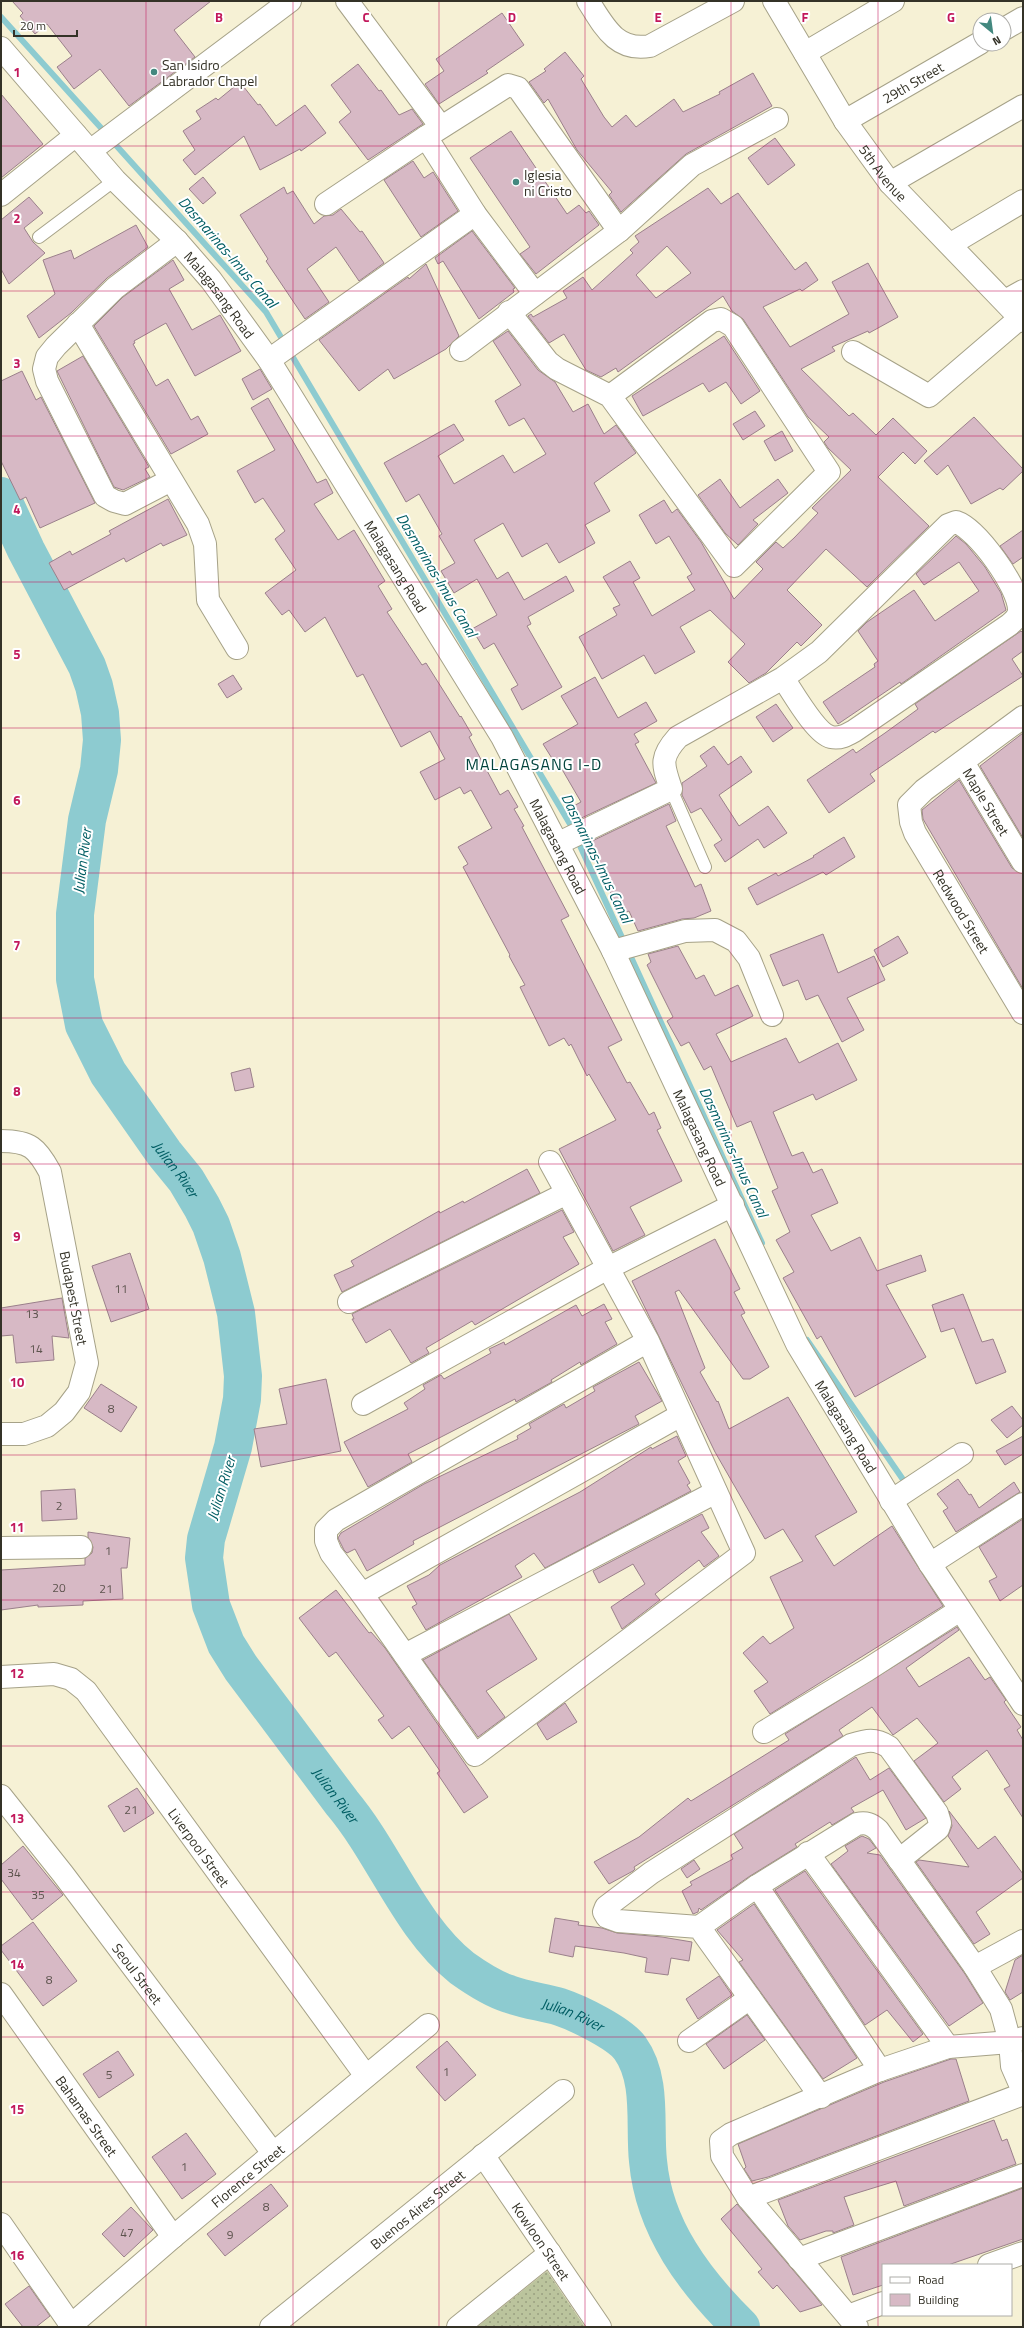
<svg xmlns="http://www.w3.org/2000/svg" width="1024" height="2328" font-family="'Titillium Web',sans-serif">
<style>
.grass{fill:url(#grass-dots)}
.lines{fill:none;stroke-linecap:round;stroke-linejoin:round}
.stream{stroke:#8dcbd0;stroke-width:6}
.river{stroke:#8dcbd0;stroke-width:38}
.building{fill:#d7b9c5;stroke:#9b808b;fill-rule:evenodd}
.lane-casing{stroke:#a6a288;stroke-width:14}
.street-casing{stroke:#a6a288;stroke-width:24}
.secondary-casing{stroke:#a6a288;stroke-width:24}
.lane{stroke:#fff;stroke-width:12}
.street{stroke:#fff;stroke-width:22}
.secondary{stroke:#fff;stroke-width:22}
.grid{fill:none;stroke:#c2185b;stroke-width:1;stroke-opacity:0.55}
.poi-dot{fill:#43887f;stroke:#fff;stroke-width:1.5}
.labels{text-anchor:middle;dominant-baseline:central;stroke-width:4;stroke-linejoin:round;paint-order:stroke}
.number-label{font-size:12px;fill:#5d544e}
.poi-label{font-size:14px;fill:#343227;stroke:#fff;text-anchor:start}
.street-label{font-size:14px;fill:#343227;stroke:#fff}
.water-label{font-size:15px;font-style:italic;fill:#005d63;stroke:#fff}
.quarter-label{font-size:16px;letter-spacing:1px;fill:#02433c;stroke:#fff}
.grid-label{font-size:13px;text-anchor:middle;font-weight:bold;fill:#c2185b;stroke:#fff;stroke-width:4;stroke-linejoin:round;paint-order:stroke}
</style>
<defs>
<pattern id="grass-dots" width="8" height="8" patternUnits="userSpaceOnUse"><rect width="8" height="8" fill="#bbc49d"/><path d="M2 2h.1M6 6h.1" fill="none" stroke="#99a080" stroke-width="1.8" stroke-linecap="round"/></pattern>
</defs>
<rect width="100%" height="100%" fill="#f6f1d5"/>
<path class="grass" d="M547 2271 585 2327H477Z"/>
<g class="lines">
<path class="stream" d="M1 17 102 129
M114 143 266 312 570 824 762 1243
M807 1340 904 1481"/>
<path class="river" id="s1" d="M1 496 26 550 87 666 94 686 100 713 102 740 99 770 87 820 75 914V979L84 1025 108 1073 164 1153 186 1180 202 1207 211 1225 222 1257 236 1313 243 1376 242 1399 233 1447 206 1539 204 1558 211 1605 226 1644 241 1668 342 1803C385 1854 410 1927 462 1968 476 1978 493 1989 509 1994 525 2000 543 2002 560 2007 578 2013 619 2033 630 2048 653 2080 644 2125 648 2161 654 2228 695 2282 741 2327"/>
</g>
<path class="building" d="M12 1H211L174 30 195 57 129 106 100 69 74 89 57 67 72 56 47 24 35 34 20 16 23 13Z
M502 13 524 45 486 71 488 73 439 104 425 84 444 71 436 59Z
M565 52 584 76 581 79 604 117 612 127 626 115 636 127 674 99 683 112 720 94 719 92 753 73 772 106 686 154 621 212 609 195 612 192 577 150 548 99 544 103 529 82 546 71 544 69Z
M358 64 379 91 381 90 399 115 412 109 423 124 368 160 339 122 351 112 331 85Z
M240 82 258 105 260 104 276 126 305 105 326 133 301 151 300 149 260 170 244 136 195 175 183 160 195 150 183 131 201 119 196 111 216 98 218 100Z
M1 94 43 144 1 178Z
M511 131 567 214 579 205 586 213 589 211 599 225 536 274 520 254 530 247 470 158Z
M775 138 795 165 768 185 748 158Z
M413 161 424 178 433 172 458 211 421 237 384 180Z
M203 177 216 193 203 204 189 189Z
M284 187 287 194 293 191 314 224 324 216 333 215 341 209 360 232 362 231 384 263 359 281 336 247 307 269 329 302 305 319 266 261 268 259 240 215Z
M708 188 721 204 738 193 795 270 806 262 818 280 802 291 800 289 763 307 790 347 849 314 832 282 868 263 898 317 869 333 868 331 832 347 835 351 801 369 849 416 853 413 876 435 893 418 927 451 915 464 903 452 878 477 929 526 867 587 826 549 787 590 822 625 801 646 797 642 766 673 749 683 728 662 745 644 710 610 680 627 695 652 655 674 644 655 602 679 579 637 617 615 613 608 620 605 603 577 630 561 640 578 633 582 652 616 695 590 687 577 692 574 669 536 656 544 639 515 664 500 672 513 677 509 701 542 734 599 763 569 756 562 776 542 783 548 794 538 818 513 812 508 851 470 828 448 824 442 829 437 808 417 743 319 732 311 723 296 618 372 616 368 601 377 586 370 564 334 549 343 528 316 531 314 533 317 567 298 563 291 583 277 592 290 633 253 630 250 639 242 635 236ZM667 246 691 273 656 298 636 275Z
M29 197 43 213 24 228 33 242 45 253 9 284 1 269V220Z
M136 225 148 247 107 278 71 313 39 338 27 316 55 294 43 260 71 250 74 259Z
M472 231 515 288 513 289 514 292 479 319 443 261 438 264 435 258Z
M173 260 184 280 169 289 192 330 220 315 241 351 195 376 166 323 134 341 135 343 133 344 156 386 168 379 191 420 198 416 208 434 171 454 94 326 123 297Z
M426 264 459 336 446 349 394 379 388 369 359 391 319 340 408 277 409 279Z
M508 331 538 370 555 382 573 412 588 404 604 434 616 425 636 453 594 483 610 511 585 525 595 543 559 563 547 543 522 557 503 523 474 540 497 579 508 572 524 600 566 576 574 591 528 617 531 624 527 626 562 687 522 710 511 689 518 685 494 643 484 649 472 629 497 615 477 579 454 593 441 571 455 563 439 536 442 534 419 494 406 502 384 463 454 424 464 440 438 456 454 484 503 455 514 473 546 454 524 418 509 426 495 401 521 385 493 341Z
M724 336 760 391 741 404 726 382 709 392 703 383 643 416 632 396Z
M83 356 149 467 145 469 150 477 123 490 114 487 57 371Z
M260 369 272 389 253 400 242 379Z
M22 371 36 400 41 397 95 503 40 528 26 497 20 500 1 461V381Z
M268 398 317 483 326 479 333 493 314 504 338 540 354 530 385 581 378 586 392 609 387 612 422 665 426 663 460 717 461 716 472 735 469 737 500 795 508 790 518 807 514 809 524 826 522 827 569 916 561 920 622 1040 608 1047 627 1083 630 1082 649 1115 654 1112 661 1128 657 1130 682 1181 630 1207 645 1235 613 1251 559 1149 616 1120 589 1074 587 1076 571 1044 569 1046 564 1038 549 1046 520 987 525 985 509 956 510 955 463 867 468 864 458 847 492 828 471 790 464 794 460 787 435 800 420 772 445 759 430 731 401 747 363 674 357 677 325 617 305 632 289 610 282 615 265 593 296 570 275 539 285 531 263 498 255 503 237 471 275 450 251 408Z
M755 411 765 426 743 440 733 424Z
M974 417 1023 469V471L1003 490 1000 488 971 504 948 465 937 475 924 461Z
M782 431 793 451 775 461 764 441Z
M720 479 740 508 778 479 788 493 753 520 758 524 738 545 725 533 698 495Z
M168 499 187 535 163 546 161 543 126 562 124 558 64 590 49 563 70 551 72 555 111 534 109 531Z
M1023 530V557L1013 564 1000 546Z
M956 536 966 544 985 567 1001 593 1006 610 901 684 900 682 838 724 823 702 875 667 874 664 878 661 858 631 867 622 914 590 935 621 979 591 959 562 924 585 916 574Z
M1021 631 1023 633V651L1012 659 1023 676 935 733 933 731 870 774 875 781 829 813 807 780 853 749 856 753 885 733 918 709 915 704Z
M233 675 242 689 227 698 218 684Z
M595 677 618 718 646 702 657 721 634 734 639 742 635 744 656 783 575 821 568 809 581 802 556 759 553 760 543 744 578 724 561 696Z
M776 704 793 728 773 742 756 717Z
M1023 733V838L980 766Z
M714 746 728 765 741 756 752 772 719 795 739 826 768 806 787 833 764 848 758 839 725 862 714 845 722 840 701 808 691 813 682 795V783L707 766 700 756Z
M959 780 1012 868 1023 874V989L923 819 922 810Z
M669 804 676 821 666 826 695 887 701 884 711 911 694 918 682 919 638 931 629 911 620 915 608 886 610 885 586 844Z
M844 837 855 857 826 875 823 872 757 905 748 888 776 873 778 876 814 857 813 856Z
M823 934 838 973 874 956 885 980 847 998 864 1030 842 1042 818 995 806 1000 798 980 783 986 770 955Z
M898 936 908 953 883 967 874 950Z
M678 946 696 979 704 975 715 996 738 985 753 1016 716 1034 731 1062 786 1038 799 1063 838 1043 857 1080 816 1100 813 1094 773 1112 792 1156 803 1152 813 1173 822 1169 838 1203 811 1215 831 1251 860 1237 877 1271 921 1255 926 1271 886 1285 926 1357 855 1397 821 1336 817 1339 783 1278 794 1272 776 1240 790 1232 772 1191 778 1188 751 1121 737 1127 711 1066 704 1070 689 1042 681 1046 667 1021 673 1017 647 965 651 962 648 954Z
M250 1068 254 1087 235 1091 231 1073Z
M527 1169 540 1193 342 1292 334 1275 354 1266 351 1261 439 1211 440 1213 463 1201 464 1203Z
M562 1210 574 1232 563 1237 579 1264 475 1325 472 1321 426 1348 429 1353 411 1363 390 1329 366 1343 352 1319H354L352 1314Z
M715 1239 740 1289 734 1292 745 1313 741 1315 769 1367 750 1379H743L679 1290 675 1292 705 1368 700 1372 717 1402 718 1401 729 1429 788 1397 857 1512 815 1536 834 1566 892 1526 943 1606 770 1714 754 1691 768 1682 743 1653 763 1636 770 1644 794 1628 770 1577 803 1561 783 1529 765 1539 715 1452 632 1281Z
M130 1253 149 1309 111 1322 92 1266Z
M963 1294 982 1342 993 1339 1006 1372 976 1384 954 1328 941 1332 932 1305Z
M62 1298 69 1338 52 1336 54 1360 16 1363 13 1335 1 1336V1308Z
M604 1304 612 1319 605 1322 617 1344 581 1365 580 1362 551 1380 552 1382 516 1402 515 1399 408 1454 412 1462 368 1487 344 1442 408 1409 404 1403 425 1389 423 1385 441 1375 444 1379 491 1353 489 1349 504 1342 505 1345 576 1305 582 1316Z
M639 1362 662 1401 635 1416 639 1424 413 1541 414 1544 367 1571 355 1549 347 1553 344 1550 338 1538 341 1533 424 1484 518 1439 517 1436 531 1428 529 1424 564 1404 566 1408 595 1391 593 1387Z
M326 1379 341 1451 261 1467 254 1429 287 1424 279 1389Z
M101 1384 137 1407 121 1432 84 1408Z
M1012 1406 1023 1420V1425L1007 1438 991 1420Z
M677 1436 686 1456 678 1461 690 1483 687 1485 691 1491 545 1568 534 1553 515 1566 522 1577 426 1630 412 1607 417 1604 407 1586 429 1575 440 1565 580 1492 651 1447 652 1449Z
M1023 1436V1454L1005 1465 996 1451Z
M958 1479 969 1495 971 1494 979 1508 1014 1482 1020 1492 956 1532 943 1511 948 1508 937 1494Z
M75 1489 77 1519 42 1521 41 1491Z
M702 1514 709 1528 701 1532 719 1556 704 1567 699 1560 655 1594 660 1600 622 1629 611 1607 645 1584 633 1564 599 1583 593 1571Z
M1023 1519V1585L1000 1601 989 1581 997 1577 979 1547Z
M88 1532 130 1538 127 1568H121L123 1599 83 1601V1605L38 1607V1605L1 1610V1570L85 1565V1558L92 1553 93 1547 88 1537Z
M336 1590 369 1633 371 1632 385 1648 488 1797 464 1813 437 1773 440 1771 409 1726 392 1739 378 1720 384 1716 336 1652 329 1657 299 1618Z
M509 1614 537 1659 486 1691 505 1717 478 1737 423 1660Z
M957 1627 959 1630 906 1668 919 1687 969 1657 985 1680 990 1677 1006 1700 1004 1702 1021 1727 1017 1730 1023 1740V1818L1004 1789 1010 1786 987 1750 952 1777 961 1789 944 1802 914 1761 938 1743 917 1718 893 1735 872 1707 839 1730 843 1736 634 1867 635 1869 633 1871 609 1884 594 1862 639 1837 688 1798 691 1801 789 1740 785 1734Z
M565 1703 577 1722 547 1740 537 1724Z
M856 1757 870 1780 889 1768 926 1818 906 1830 883 1790 851 1808 854 1812 832 1825 830 1822 795 1844 797 1847 750 1876 701 1910 699 1908 698 1912 693 1914 682 1891 692 1885 690 1882 733 1859 731 1855 743 1848 734 1834Z
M137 1788 154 1813 124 1832 108 1806Z
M949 1811 978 1849 995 1836 1023 1874V1878L976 1912 990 1934 974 1944 916 1862 919 1860 969 1867 948 1836 952 1826Z
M862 1836 869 1839 876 1848 867 1853 880 1855 965 1974 983 2003 949 2026 831 1864 848 1851 845 1846Z
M23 1846 63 1895 32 1920 1 1879V1865Z
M694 1860 700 1869 687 1878 681 1869Z
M805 1871 923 2034 913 2042 887 2010 865 2025 775 1890Z
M754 1904 857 2058 823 2079 739 1962 743 1960 717 1930Z
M555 1918 579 1922 578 1925 602 1928 617 1933 662 1937 692 1942 689 1961 671 1958 668 1975 645 1972 647 1958 624 1953 575 1946 573 1957 549 1952Z
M33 1922 77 1981 43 2006 1 1950V1946Z
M1023 1955V1992L1010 2000 1005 1992 1015 1960Z
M719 1976 732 1995 698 2019 686 1999Z
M747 2015 765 2040 724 2069 706 2044Z
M447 2041 476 2075 445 2101 416 2067Z
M118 2051 134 2075 99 2098 83 2074Z
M951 2059H956L969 2101 768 2177 752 2181 744 2169 746 2167 738 2144 884 2082Z
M994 2120 1002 2141 1007 2139 1016 2164 904 2206 896 2181 844 2197 854 2225 833 2233V2231H826L800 2240 788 2226 778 2200Z
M186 2133 216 2174 182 2199 152 2157Z
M271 2184 288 2206 225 2256 207 2234Z
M1023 2188V2239L948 2265H883V2285L853 2295 841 2257Z
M737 2204 815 2296 822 2305 800 2312 777 2285 773 2289 758 2272 762 2269 721 2219Z
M131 2207 153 2230 124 2257 102 2234Z
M29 2286 50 2316 36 2327H23L5 2304Z"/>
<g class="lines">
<defs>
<path id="lane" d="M39 237 115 180
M671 789 705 867"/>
<g id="street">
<path d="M347 1 441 127"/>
<path d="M588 1C604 26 616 52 650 46L733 1"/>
<path id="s2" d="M774 1 845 121 890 183 1023 321"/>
<path d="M1004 29 1023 18"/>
<path d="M805 53 893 1"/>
<path id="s3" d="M845 121 980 43"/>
<path d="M90 151 290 1"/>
<path d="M890 183 1023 106"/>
<path d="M1 195 76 135"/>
<path d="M326 204 426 137"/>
<path d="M951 244 1023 201"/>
<path d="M535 294 475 214 426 137 508 85 518 88 619 231"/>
<path d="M1005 301 1023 291"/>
<path d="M509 312 548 362 557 369 610 396 734 566 829 472 733 326 721 319 712 321 610 396"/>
<path d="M78 324 198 524 205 544 208 600 237 648"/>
<path d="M461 350 619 231 692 165 777 119"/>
<path d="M853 352 929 396 1020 318"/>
<path d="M269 360 475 214"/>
<path d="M171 480 125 504 114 501 105 496 47 381 44 369 47 357 56 346 115 288 177 241"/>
<path id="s4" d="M1023 717 924 790 909 805 911 822 915 833 1023 1013"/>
<path id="s5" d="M963 762 1023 862"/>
<path d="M559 843 671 789C663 765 659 758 678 737L783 678 819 652 948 525 956 522C977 529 1019 587 1019 610 1019 616 1014 621 1009 625L854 731C847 735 840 739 831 737 816 734 792 691 783 678"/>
<path d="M613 951 685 931 715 930 736 941 749 958 772 1015"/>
<path id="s6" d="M1 1141C30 1141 37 1148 50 1172L87 1363 79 1392 64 1412 47 1426 24 1434H1"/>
<path d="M550 1162 648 1341 744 1553 475 1755 362 1594 331 1553 326 1541V1530L336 1520 648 1341"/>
<path d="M349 1302 567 1193"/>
<path d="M363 1404 608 1268 733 1205"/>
<path d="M891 1501 962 1454"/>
<path d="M1 1548 81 1547"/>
<path d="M930 1564 1023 1504"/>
<path d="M362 1594 681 1415"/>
<path d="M405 1655 716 1492"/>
<path id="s7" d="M1 1677 54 1674 71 1679 86 1691 366 2076"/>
<path d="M764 1732 867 1670 960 1610"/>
<path id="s8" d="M1 1796 63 1874 273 2153"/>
<path d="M808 1853 948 2047"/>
<path d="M757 1886 880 2070"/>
<path d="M699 1927 757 1886 857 1824C866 1822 871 1824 878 1830L975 1967 1001 2009 1010 2042 1012 2066 1023 2091"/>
<path d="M975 1967 1023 1941"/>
<path id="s9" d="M1 1994 173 2237"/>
<path d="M689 2041 750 1998"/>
<path d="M821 2097 699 1927 618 1921 607 1917 604 1912 606 1907 651 1873 851 1745C867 1740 875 1738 889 1747L937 1813 940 1823 938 1829 899 1860"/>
<path id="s10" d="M483 2155 600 2327"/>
<path d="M748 2198 1023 2094"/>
<path d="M1 2224 71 2325"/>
<path d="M799 2259 1023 2175"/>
<path d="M989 2265 1023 2253"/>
<path d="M848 2316 883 2303"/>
<path id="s11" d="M69 2327 173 2237 428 2025"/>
<path id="s12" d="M271 2327 563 2091"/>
<path d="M458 2327 550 2253"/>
<path d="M857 2327 748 2198 722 2156 721 2141 731 2134 880 2070 948 2047 1010 2042 1023 2038"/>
</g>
<g id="secondary">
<path id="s13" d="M1 48 115 180 177 241 211 280 269 360 502 737 613 951 797 1344 930 1564 1023 1704"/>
</g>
</defs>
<use href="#lane" class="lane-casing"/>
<use href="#street" class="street-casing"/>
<use href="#secondary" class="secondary-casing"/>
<use href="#lane" class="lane"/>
<use href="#street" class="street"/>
<use href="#secondary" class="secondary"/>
</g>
<path class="grid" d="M146 1V2327M293 1V2327M439 1V2327M585 1V2327M731 1V2327M878 1V2327M1 146H1023M1 291H1023M1 436H1023M1 582H1023M1 728H1023M1 873H1023M1 1018H1023M1 1164H1023M1 1310H1023M1 1455H1023M1 1600H1023M1 1746H1023M1 1892H1023M1 2037H1023M1 2182H1023"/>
<g class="poi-dot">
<circle cx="154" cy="72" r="4"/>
<circle cx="516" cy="182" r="4"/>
</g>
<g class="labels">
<g class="number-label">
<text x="121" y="1288">11</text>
<text x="32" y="1313">13</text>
<text x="36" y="1348">14</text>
<text x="111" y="1408">8</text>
<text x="59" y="1505">2</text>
<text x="108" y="1550">1</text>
<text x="59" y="1587">20</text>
<text x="106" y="1588">21</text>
<text x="131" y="1809">21</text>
<text x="14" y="1872">34</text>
<text x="38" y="1894">35</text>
<text x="49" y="1979">8</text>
<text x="446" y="2071">1</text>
<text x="109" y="2074">5</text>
<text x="184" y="2166">1</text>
<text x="266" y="2206">8</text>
<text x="127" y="2232">47</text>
<text x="230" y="2234">9</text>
</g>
<g class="poi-label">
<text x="162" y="64">San Isidro<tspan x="162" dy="16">Labrador Chapel</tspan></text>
<text x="524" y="174">Iglesia<tspan x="524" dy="16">ni Cristo</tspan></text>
</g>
<g class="street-label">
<text stroke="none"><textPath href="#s3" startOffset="78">29th Street</textPath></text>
<text stroke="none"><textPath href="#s2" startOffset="204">5th Avenue</textPath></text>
<text stroke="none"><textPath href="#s13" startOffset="330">Malagasang Road</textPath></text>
<text stroke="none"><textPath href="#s13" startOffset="654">Malagasang Road</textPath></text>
<text stroke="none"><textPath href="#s5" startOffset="46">Maple Street</textPath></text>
<text stroke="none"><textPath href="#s13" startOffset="978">Malagasang Road</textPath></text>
<text stroke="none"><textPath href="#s4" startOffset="264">Redwood Street</textPath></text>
<text stroke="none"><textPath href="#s13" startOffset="1302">Malagasang Road</textPath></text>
<text stroke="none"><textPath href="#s6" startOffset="191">Budapest Street</textPath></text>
<text stroke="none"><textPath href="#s13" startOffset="1626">Malagasang Road</textPath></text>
<text stroke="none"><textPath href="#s7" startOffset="283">Liverpool Street</textPath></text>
<text stroke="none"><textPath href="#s8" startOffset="224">Seoul Street</textPath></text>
<text stroke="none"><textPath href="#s9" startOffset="149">Bahamas Street</textPath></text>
<text stroke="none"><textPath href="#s11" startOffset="234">Florence Street</textPath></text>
<text stroke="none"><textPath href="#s12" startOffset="188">Buenos Aires Street</textPath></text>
<text stroke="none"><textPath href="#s10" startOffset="104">Kowloon Street</textPath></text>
</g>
<g class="water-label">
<text transform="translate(228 252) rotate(49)">Dasmarinas-Imus Canal</text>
<text transform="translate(437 575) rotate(59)">Dasmarinas-Imus Canal</text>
<text transform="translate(597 858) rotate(64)">Dasmarinas-Imus Canal</text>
<text transform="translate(82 861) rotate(-83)">Julian River</text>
<text transform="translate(734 1152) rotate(65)">Dasmarinas-Imus Canal</text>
<text stroke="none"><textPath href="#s1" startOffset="726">Julian River</textPath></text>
<text transform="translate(221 1488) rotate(-73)">Julian River</text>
<text stroke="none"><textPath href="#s1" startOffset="1410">Julian River</textPath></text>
<text stroke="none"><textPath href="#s1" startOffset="1746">Julian River</textPath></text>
</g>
<g class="quarter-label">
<text x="534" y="764">MALAGASANG I-D</text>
</g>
</g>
<g class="grid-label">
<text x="219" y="22">B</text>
<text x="366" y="22">C</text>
<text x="512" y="22">D</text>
<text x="658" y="22">E</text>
<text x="805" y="22">F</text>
<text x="951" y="22">G</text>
<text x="17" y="77">1</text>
<text x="17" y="223">2</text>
<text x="17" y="368">3</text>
<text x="17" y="514">4</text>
<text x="17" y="659">5</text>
<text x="17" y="805">6</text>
<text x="17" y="950">7</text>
<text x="17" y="1096">8</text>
<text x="17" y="1241">9</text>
<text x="17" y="1387">10</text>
<text x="17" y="1532">11</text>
<text x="17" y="1678">12</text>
<text x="17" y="1823">13</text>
<text x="17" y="1969">14</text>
<text x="17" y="2114">15</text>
<text x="17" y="2260">16</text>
</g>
<rect width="1024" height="2328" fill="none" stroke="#343227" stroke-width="4"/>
<rect x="882" y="2264" width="130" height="52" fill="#ffffff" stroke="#aeada9"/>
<rect x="890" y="2277" width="20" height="6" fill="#ffffff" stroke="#aeada9"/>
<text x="918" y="2284" font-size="12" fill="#343227">Road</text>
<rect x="890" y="2294" width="20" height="12" fill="#d7b9c5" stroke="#aeada9"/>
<text x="918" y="2304" font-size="12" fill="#343227">Building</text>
<g transform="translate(992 32) rotate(151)"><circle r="19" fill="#ffffff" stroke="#aeada9"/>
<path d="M0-3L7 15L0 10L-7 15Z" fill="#43887f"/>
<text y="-6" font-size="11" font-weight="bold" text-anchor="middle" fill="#343227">N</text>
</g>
<path d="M14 30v6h63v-6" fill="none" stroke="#343227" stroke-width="2"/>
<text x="20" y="30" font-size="12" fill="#343227" stroke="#ffffff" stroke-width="3" paint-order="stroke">20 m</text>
</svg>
